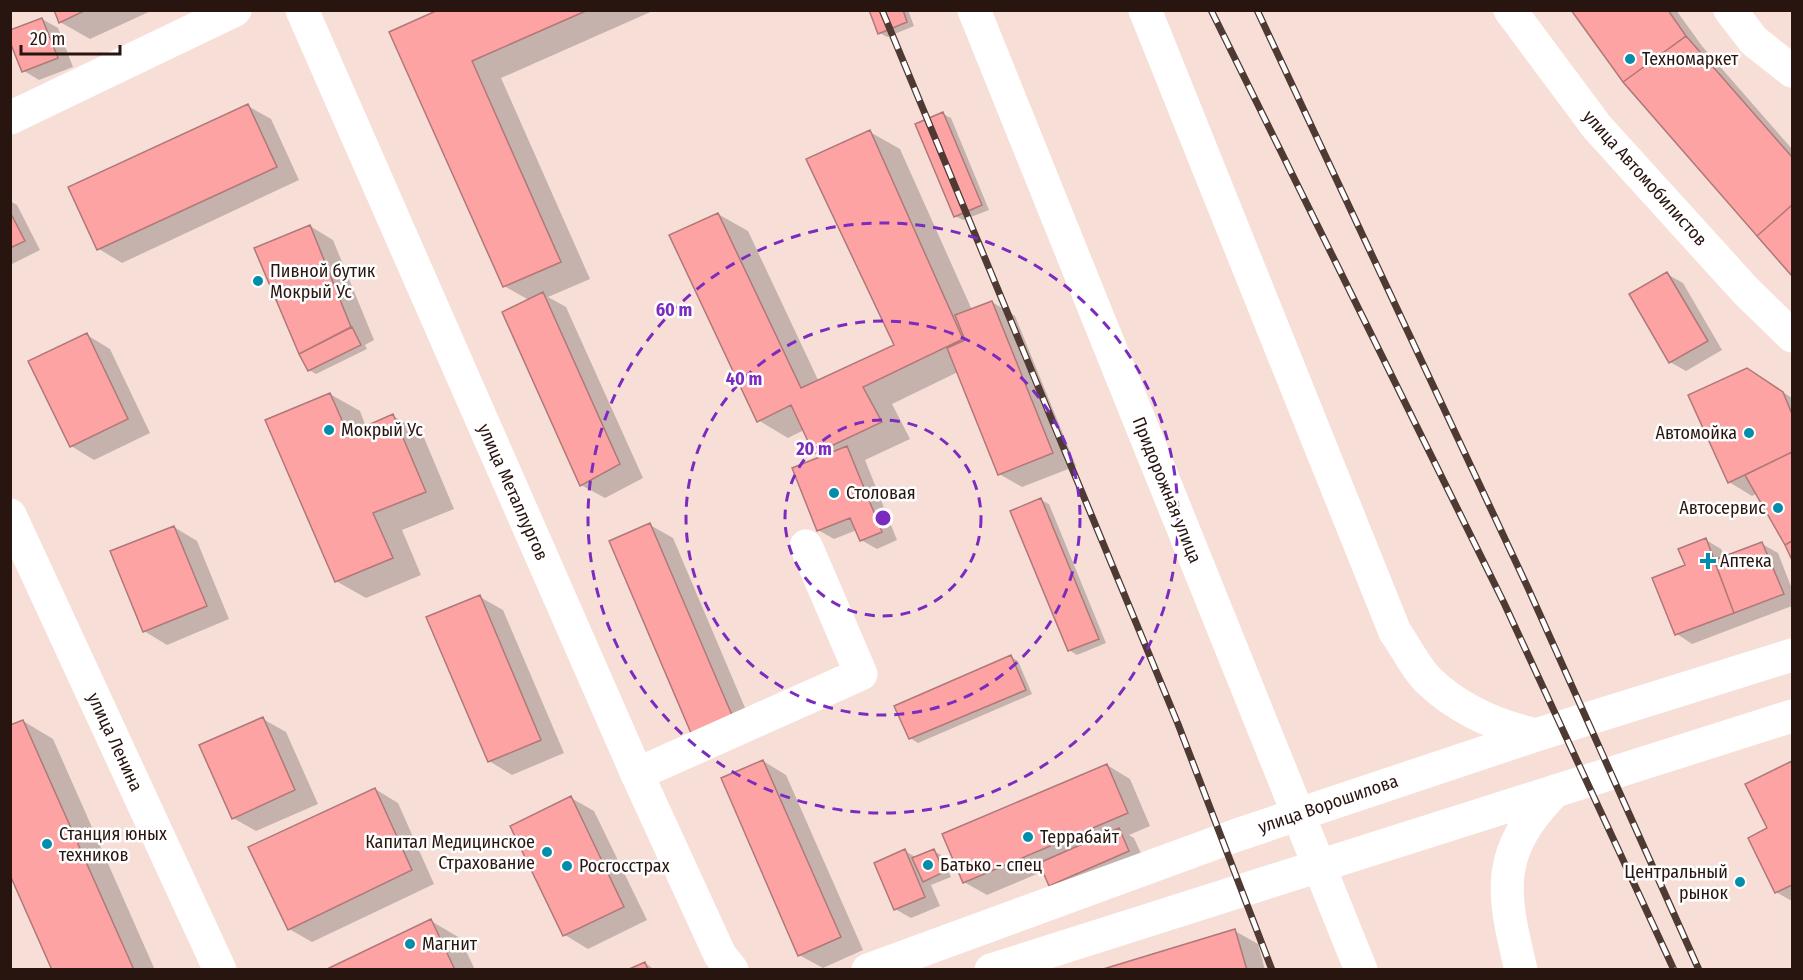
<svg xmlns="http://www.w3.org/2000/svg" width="1803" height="980" font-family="'Fira Sans Condensed',sans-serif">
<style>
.shadow{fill:#0003}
.building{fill:#fda3a4;stroke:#b07878;stroke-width:1.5}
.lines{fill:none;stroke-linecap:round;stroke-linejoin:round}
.minor{stroke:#fff;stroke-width:33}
.major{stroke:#fff;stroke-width:33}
.rail-casing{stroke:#4e3933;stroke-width:7}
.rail{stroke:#fff;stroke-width:4.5;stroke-dasharray:14;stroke-linecap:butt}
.ring{fill:none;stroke:#7b2cbf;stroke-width:3;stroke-dasharray:10 8}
.poi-dot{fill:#028eab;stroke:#fff;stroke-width:2}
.labels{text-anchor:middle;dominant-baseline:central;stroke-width:5;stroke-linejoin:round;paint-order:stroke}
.poi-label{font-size:18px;fill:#29150f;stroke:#fff;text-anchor:start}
.street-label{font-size:18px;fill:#29150f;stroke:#fff}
.centre{fill:#7b2cbf;stroke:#fff;stroke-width:3}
.ring-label{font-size:18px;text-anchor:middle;font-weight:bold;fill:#7b2cbf;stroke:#fff;stroke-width:5;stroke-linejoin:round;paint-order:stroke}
</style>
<rect width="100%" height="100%" fill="#f7dfd7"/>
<path class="shadow" d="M55 10H153L90 39 60 22Z
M442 10H655L501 78 590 279 548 297 566 307 643 478 605 498 581 485 529 300 504 286Z
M871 10H908L914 26 887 37 880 33Z
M1573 10H1676L1702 46 1792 149V274L1631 90Z
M42 19 58 28 73 67 39 80 24 71Z
M248 106 271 119 299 180 122 263 99 249Z
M943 114 951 118 989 210 963 220 955 216Z
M870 132 900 149 972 310 992 302 1015 316 1076 466 1022 487 999 474 958 372 892 404 910 439 865 460 897 540 877 549 861 540 857 530 834 539 818 530 823 457 815 453 804 430 788 438 758 420 718 214 748 231 819 382 896 346Z
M10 201 17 205 40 250 10 265Z
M310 226 333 240 374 340 365 345 367 349 316 374 309 370 300 353Z
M1667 274 1683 283 1722 350 1686 371 1670 362Z
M87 335 110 349 150 433 94 460 71 446Z
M1770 384 1792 398V557L1758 493 1752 496 1729 482Z
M330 394 360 411 366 427 393 416 422 433 454 509 402 530 421 575 366 598 336 581Z
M1041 500 1049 504 1106 643 1077 655 1069 650Z
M650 525 673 538 754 729 715 745Z
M174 527 197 541 229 619 167 645 144 631Z
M1706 540 1721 549 1725 558 1762 544 1778 553 1792 589V606L1692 644 1677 634 1654 579 1687 566Z
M480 597 503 610 564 753 512 775 489 761Z
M1011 657 1018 661 1032 694 918 743 910 738Z
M263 719 286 732 318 804 256 831 233 818Z
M23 721 53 739 155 970H54Z
M763 761 786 775 863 950 823 968 799 955Z
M1792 762V901L1776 892 1770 829 1747 784Z
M1107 765 1130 779 1150 826 1129 835 1134 838 1144 860 1066 894 1050 885 1044 871 987 895 964 882Z
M375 789 398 803 434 884 312 942 289 929Z
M571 798 594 811 647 920 588 949 565 935 512 827Z
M905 851 917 858 934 851 941 855 951 877 931 885 940 906 911 918 895 909Z
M431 921 460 938 475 970H328Z
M1235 931 1258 944 1265 970H1105Z
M645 963 655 970H630Z"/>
<path class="building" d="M54 10H86L59 23Z
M438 10H588L472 61 561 262 503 287 389 32Z
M869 10H903L907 22 878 34Z
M1571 10H1668L1686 36 1623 82Z
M42 18 58 58 22 72 10 42V30Z
M1686 36 1792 157V205L1757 236 1623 82Z
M248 104 277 167 97 250 68 187Z
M943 112 982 205 954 217 915 124Z
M870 130 963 339 863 387 882 422 814 454 791 405 757 422 669 235 718 213 801 388 894 345 806 159Z
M1792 205V276L1757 236Z
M10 212 25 241 10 248Z
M310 225 351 327 299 354 254 248Z
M1667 272 1708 341 1669 363 1629 294Z
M543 292 620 464 580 486 502 312Z
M992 301 1053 453 998 475 947 348 965 340 955 315Z
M352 327 361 345 308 371 299 354Z
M87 333 128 419 70 447 28 361Z
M1747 368 1783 392 1792 414V452L1728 483 1688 395Z
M330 393 348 434 393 414 426 492 373 513 393 558 335 582 265 420Z
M847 446 882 532 860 541 850 518 817 531 792 468Z
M1792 452V541L1785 545 1745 475Z
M1041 498 1099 639 1068 651 1010 511Z
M650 523 732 715 691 733 609 541Z
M174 526 207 606 143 632 110 551Z
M1706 538 1734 613 1675 635 1652 578 1685 565 1678 549Z
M1792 541V560L1785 545Z
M1762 542 1784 594 1734 613 1714 560Z
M480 595 541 740 488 762 426 617Z
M1011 655 1026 690 909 739 894 706Z
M263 717 295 790 232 819 199 745Z
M23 720 134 970H52L10 875V725Z
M763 760 841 937 798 956 721 778Z
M1792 761V885L1775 893 1748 838 1767 828 1745 784Z
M1107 764 1128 813 963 883 942 834Z
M375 788 412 870 288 930 248 847Z
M571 796 624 907 563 936 510 826Z
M1119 828 1129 851 1049 886 1039 863Z
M905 849 925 897 894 910 874 863Z
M934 849 944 872 923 882 912 858Z
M431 919 455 970H325Z
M1235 929 1247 970H1100Z
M645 962 648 970H627Z"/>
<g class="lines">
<path class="minor" d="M1510 10 1597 127 1745 290 1792 336
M1730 10 1754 41 1792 71
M10 118 235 10
M10 515 220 970
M637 774 861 674 806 546"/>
<path class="major" d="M302 10 637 774 720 955 732 970
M974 10 1361 970
M1145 10 1395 632C1406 647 1416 669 1429 681 1458 709 1498 726 1536 735
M868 970 1237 835 1536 735 1792 655
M991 970 1792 716
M1521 970C1502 891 1494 853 1555 791"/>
<defs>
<path id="rail" d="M882 10 1178 724 1272 970
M1211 10 1504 603 1674 970
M1257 10 1528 588 1699 970"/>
</defs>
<use href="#rail" class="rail-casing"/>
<use href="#rail" class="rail"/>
</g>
<g class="ring">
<circle cx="883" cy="518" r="98"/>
<circle cx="883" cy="518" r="197"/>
<circle cx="883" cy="518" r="295"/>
</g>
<g class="poi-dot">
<circle cx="1630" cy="59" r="6"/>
<circle cx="258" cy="281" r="6"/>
<circle cx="329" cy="430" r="6"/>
<circle cx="1749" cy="433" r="6"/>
<circle cx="834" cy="493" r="6"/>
<circle cx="1778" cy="508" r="6"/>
<path d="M1705 552h6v6h6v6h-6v6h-6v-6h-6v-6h6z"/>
<circle cx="1028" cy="837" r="6"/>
<circle cx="47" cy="844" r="6"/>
<circle cx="547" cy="852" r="6"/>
<circle cx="928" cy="865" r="6"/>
<circle cx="567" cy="866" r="6"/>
<circle cx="1740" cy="882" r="6"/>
<circle cx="410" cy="944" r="6"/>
</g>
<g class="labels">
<g class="poi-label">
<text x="1642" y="59">Техномаркет</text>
<text x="270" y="271">Пивной бутик<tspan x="270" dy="21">Мокрый Ус</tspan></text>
<text x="341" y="430">Мокрый Ус</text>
<text x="1737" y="433" text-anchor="end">Автомойка</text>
<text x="846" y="493">Столовая</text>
<text x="1766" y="508" text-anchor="end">Автосервис</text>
<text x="1720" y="561">Аптека</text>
<text x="59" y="834">Станция юных<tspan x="59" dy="21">техников</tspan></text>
<text x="1040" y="837">Террабайт</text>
<text x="535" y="842" text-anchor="end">Капитал Медицинское<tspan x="535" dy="21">Страхование</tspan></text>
<text x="940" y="865">Батько - спец</text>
<text x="579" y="866">Росгосстрах</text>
<text x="1728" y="872" text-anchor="end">Центральный<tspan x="1728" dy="21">рынок</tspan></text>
<text x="422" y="944">Магнит</text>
</g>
<g class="street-label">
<text transform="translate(1645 178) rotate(48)">улица Автомобилистов</text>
<text transform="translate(1167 490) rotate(68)">Придорожная улица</text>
<text transform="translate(513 492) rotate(66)">улица Металлургов</text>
<text transform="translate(115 742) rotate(65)">улица Ленина</text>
<text transform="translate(1328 804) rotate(-19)">улица Ворошилова</text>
</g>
</g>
<circle cx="883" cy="518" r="9" class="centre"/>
<g class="ring-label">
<text x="674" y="316">60 m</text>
<text x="744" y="385">40 m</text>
<text x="814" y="455">20 m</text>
</g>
<rect width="1803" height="980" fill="none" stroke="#29150f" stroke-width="24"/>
<path d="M21 45v9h99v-9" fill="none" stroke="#29150f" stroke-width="3"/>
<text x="30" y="45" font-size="18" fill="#29150f" stroke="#ffffff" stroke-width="4.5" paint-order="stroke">20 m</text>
</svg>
